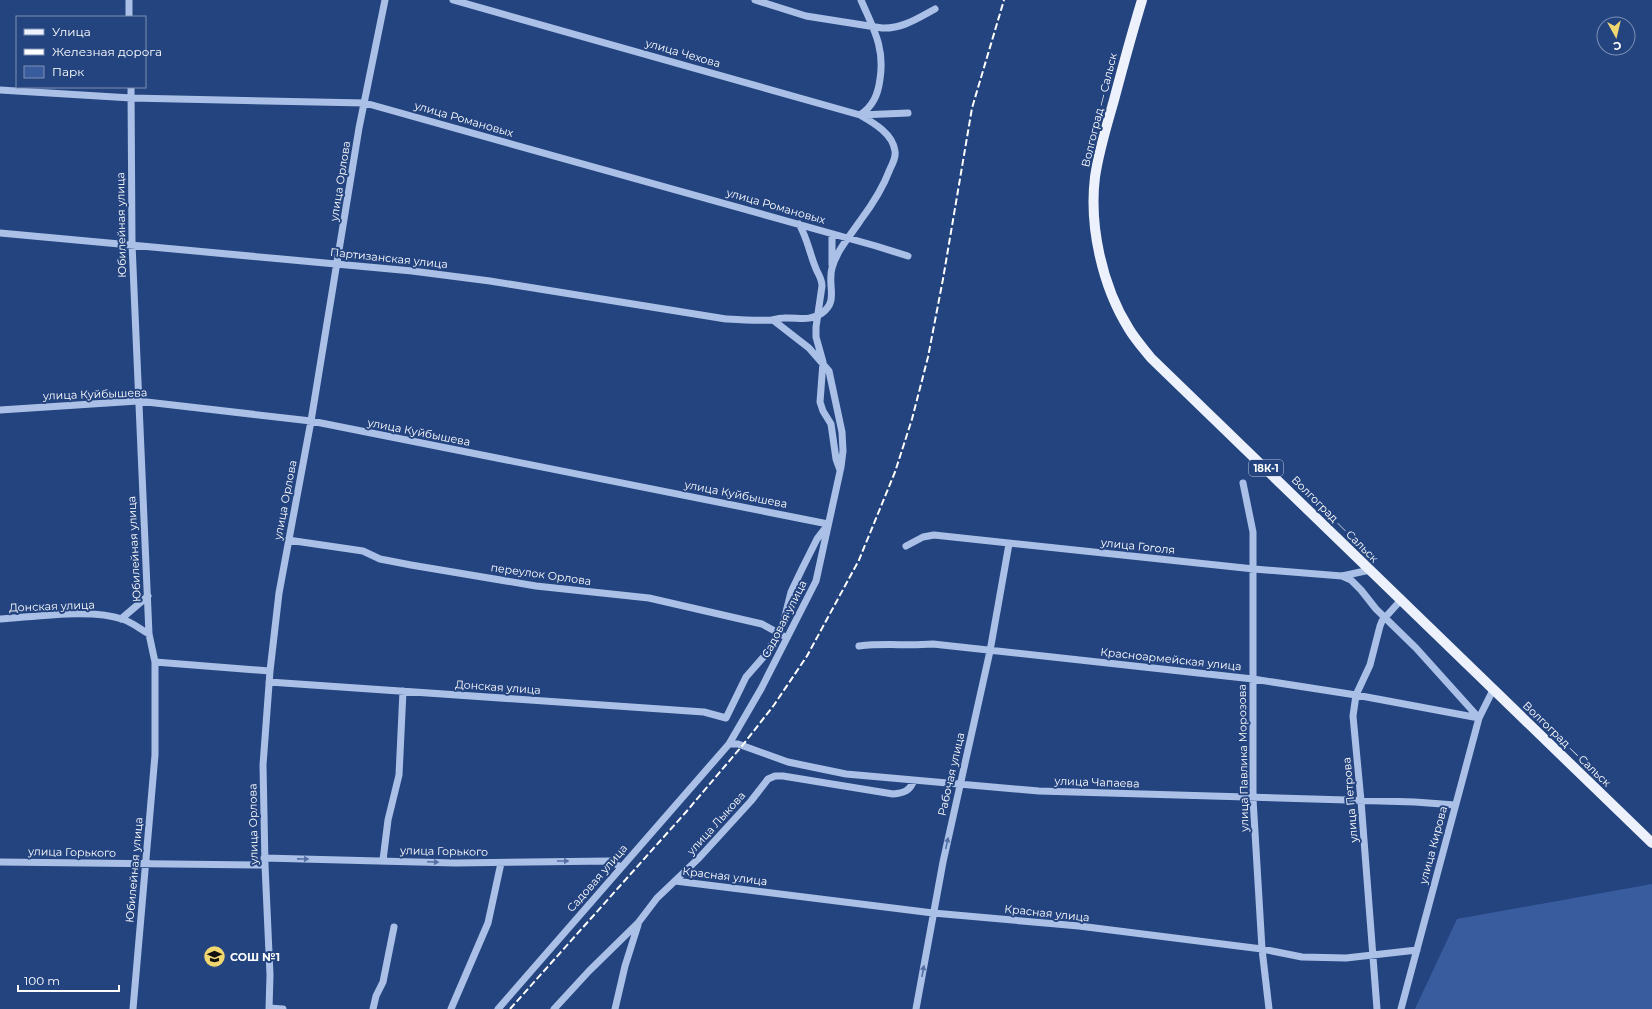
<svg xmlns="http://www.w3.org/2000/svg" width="1652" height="1009" font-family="Montserrat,sans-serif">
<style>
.green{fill:#395c9e}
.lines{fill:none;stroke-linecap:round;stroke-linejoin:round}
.minor{stroke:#abc0e6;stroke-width:7}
.major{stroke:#ecf1fd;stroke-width:10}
.rail{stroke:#fff;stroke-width:2;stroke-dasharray:7 3;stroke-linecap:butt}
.oneway{fill:#536fa4}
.labels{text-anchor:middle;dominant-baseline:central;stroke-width:4;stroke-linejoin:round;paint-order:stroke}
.shield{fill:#244480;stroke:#bdc7d9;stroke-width:1}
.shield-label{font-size:10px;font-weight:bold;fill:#fff}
.street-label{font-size:11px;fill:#fff;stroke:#244480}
.poi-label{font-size:11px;font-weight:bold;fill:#fff;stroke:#244480;text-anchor:start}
</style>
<rect width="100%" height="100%" fill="#244480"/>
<path class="green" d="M1652 884V1009H1415L1457 919Z"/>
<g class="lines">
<path class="minor" d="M129 0V17
M453 0 860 115 908 113
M755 0 806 16 882 28C902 29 918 18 935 9
M131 87 132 244 149 634 155 662V755L133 1009
M0 90 131 98 365 103 876 246 908 256
M799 224C808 239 810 256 817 271 820 277 822 280 822 286L816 327V337L823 362 820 402 823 411 831 424 836 459 840 470
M0 233 412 271 490 281 726 319C742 320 757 321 772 320 776 319 780 318 784 318 798 317 809 322 822 313 839 301 827 285 832 268 837 250 850 236 860 221 872 205 883 188 890 169 893 163 896 157 895 151 893 134 874 123 860 115 873 106 878 95 880 79 885 47 873 28 861 0
M832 265V234
M0 410 138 401 311 421 828 524
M1243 483 1253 532V799L1262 949 1269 1009
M288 540 363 551 380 559 411 565 536 586 649 598 762 624 782 635
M906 546 923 537 934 535 1254 569 1342 576 1370 570
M1342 576 1351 580 1361 590 1376 609 1416 648 1479 718
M0 619C33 617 92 608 122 619 132 622 140 629 149 634
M121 619 148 596
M859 646C883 643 908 646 933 644L1253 679 1356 695 1479 718
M155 662 270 671
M269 682 704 712 726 718 746 677 767 653 778 633 784 620 791 592 802 569 817 539 827 526
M729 744H738L788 762 846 774 1039 791 1415 802 1455 805
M264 858 455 863 610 861 621 867
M383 860 388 820 399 775 403 691
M0 862 265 865
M675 881 933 913 1079 926 1262 949 1302 957 1346 958 1417 950
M269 1008 283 1009
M269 1009 270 975 265 865 263 765 270 671 279 593 311 421 359 128 385 0
M373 1009 376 996 383 982 394 927
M451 1009 488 923 501 863
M498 1009 729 744 761 689 816 581 841 467 843 451 842 432 829 371 809 348 773 320
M554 1009 589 971 638 923 657 898 699 858 751 801 768 779 775 776H783L893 794C904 793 910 791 914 780
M615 1009 625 966 638 925
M916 1009 943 862 990 651 1009 544
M1377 1009 1361 801 1353 716 1356 695 1370 665 1380 626 1382 621 1400 601
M1401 1009 1479 718 1493 690"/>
<path class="major" d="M1142 0C1132 33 1123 66 1114 100 1107 125 1099 150 1095 177 1089 226 1102 286 1129 329 1135 339 1143 348 1151 358L1652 843"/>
<path class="rail" d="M510 1009 686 812 742 746 774 705 807 656 859 560 895 472 912 419 928 357 943 279 972 108 1004 0"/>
</g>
<defs><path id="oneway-solid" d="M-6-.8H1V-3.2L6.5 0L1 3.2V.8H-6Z"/></defs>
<g class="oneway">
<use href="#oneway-solid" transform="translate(947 843) rotate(-78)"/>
<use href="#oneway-solid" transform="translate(303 859) rotate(1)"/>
<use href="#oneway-solid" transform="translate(563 861)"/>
<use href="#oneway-solid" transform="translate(433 862) rotate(2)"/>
<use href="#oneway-solid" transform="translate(923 971) rotate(-80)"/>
</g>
<defs>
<symbol id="school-disc" viewBox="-11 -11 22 22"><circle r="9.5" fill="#f1d76f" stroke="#244480"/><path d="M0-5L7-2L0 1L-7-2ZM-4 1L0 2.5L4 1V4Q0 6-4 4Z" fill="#111"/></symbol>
</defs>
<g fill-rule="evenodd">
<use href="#school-disc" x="202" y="944" width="25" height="25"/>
</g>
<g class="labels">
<rect class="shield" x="1249" y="460" width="34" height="16" rx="3"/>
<g class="shield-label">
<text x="1266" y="468">18К-1</text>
</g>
<g class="street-label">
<text transform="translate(683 53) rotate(16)">улица Чехова</text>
<text transform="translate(1099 110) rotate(-76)">Волгоград — Сальск</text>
<text transform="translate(464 119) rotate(16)">улица Романовых</text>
<text transform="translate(340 181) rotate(-81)">улица Орлова</text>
<text transform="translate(776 206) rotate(16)">улица Романовых</text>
<text transform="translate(121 225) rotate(-91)">Юбилейная улица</text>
<text transform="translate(389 258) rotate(6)">Партизанская улица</text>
<text transform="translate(95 394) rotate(-2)">улица Куйбышева</text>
<text transform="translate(419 432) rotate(11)">улица Куйбышева</text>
<text transform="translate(736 494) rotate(11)">улица Куйбышева</text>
<text transform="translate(285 500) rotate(-79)">улица Орлова</text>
<text transform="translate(1335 519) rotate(45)">Волгоград — Сальск</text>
<text transform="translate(1138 546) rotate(6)">улица Гоголя</text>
<text transform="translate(134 549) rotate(-93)">Юбилейная улица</text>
<text transform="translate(541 574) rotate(8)">переулок Орлова</text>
<text transform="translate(52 606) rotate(-2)">Донская улица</text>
<text transform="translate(784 619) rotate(-63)">Садовая улица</text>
<text transform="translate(1171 659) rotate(6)">Красноармейская улица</text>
<text transform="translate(498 687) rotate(4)">Донская улица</text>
<text transform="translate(1567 744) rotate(44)">Волгоград — Сальск</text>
<text transform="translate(1243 758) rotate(-91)">улица Павлика Морозова</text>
<text transform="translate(951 774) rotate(-77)">Рабочая улица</text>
<text transform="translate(1097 782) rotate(2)">улица Чапаева</text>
<text transform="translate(1350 800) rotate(-95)">улица Петрова</text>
<text transform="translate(716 823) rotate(-48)">улица Лыкова</text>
<text transform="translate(253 824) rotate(-91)">улица Орлова</text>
<text transform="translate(1433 845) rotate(-75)">улица Кирова</text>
<text transform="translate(444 851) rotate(1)">улица Горького</text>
<text transform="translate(72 852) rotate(1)">улица Горького</text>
<text transform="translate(134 870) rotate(-85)">Юбилейная улица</text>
<text transform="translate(725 876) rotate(7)">Красная улица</text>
<text transform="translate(597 878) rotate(-49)">Садовая улица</text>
<text transform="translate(1047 913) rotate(6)">Красная улица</text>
</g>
<g class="poi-label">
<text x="230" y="957">СОШ №1</text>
</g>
</g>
<rect x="16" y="16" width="130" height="72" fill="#244480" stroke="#7c8fb3"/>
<rect x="24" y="29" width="20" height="6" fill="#ecf1fd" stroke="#7c8fb3"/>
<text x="52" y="36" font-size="12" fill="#ffffff">Улица</text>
<rect x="24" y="49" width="20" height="6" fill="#ffffff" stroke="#7c8fb3"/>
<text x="52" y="56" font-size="12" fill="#ffffff">Железная дорога</text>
<rect x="24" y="66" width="20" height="12" fill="#395c9e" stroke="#7c8fb3"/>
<text x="52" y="76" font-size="12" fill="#ffffff">Парк</text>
<g transform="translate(1616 36) rotate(172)"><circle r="19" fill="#244480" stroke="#7c8fb3"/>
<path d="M0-3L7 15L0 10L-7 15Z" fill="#f1d76f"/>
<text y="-6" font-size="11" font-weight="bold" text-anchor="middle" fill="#ffffff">С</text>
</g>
<path d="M18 985v6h101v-6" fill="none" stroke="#ffffff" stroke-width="2"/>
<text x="24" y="985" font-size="12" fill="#ffffff" stroke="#244480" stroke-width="3" paint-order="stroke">100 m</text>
</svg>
